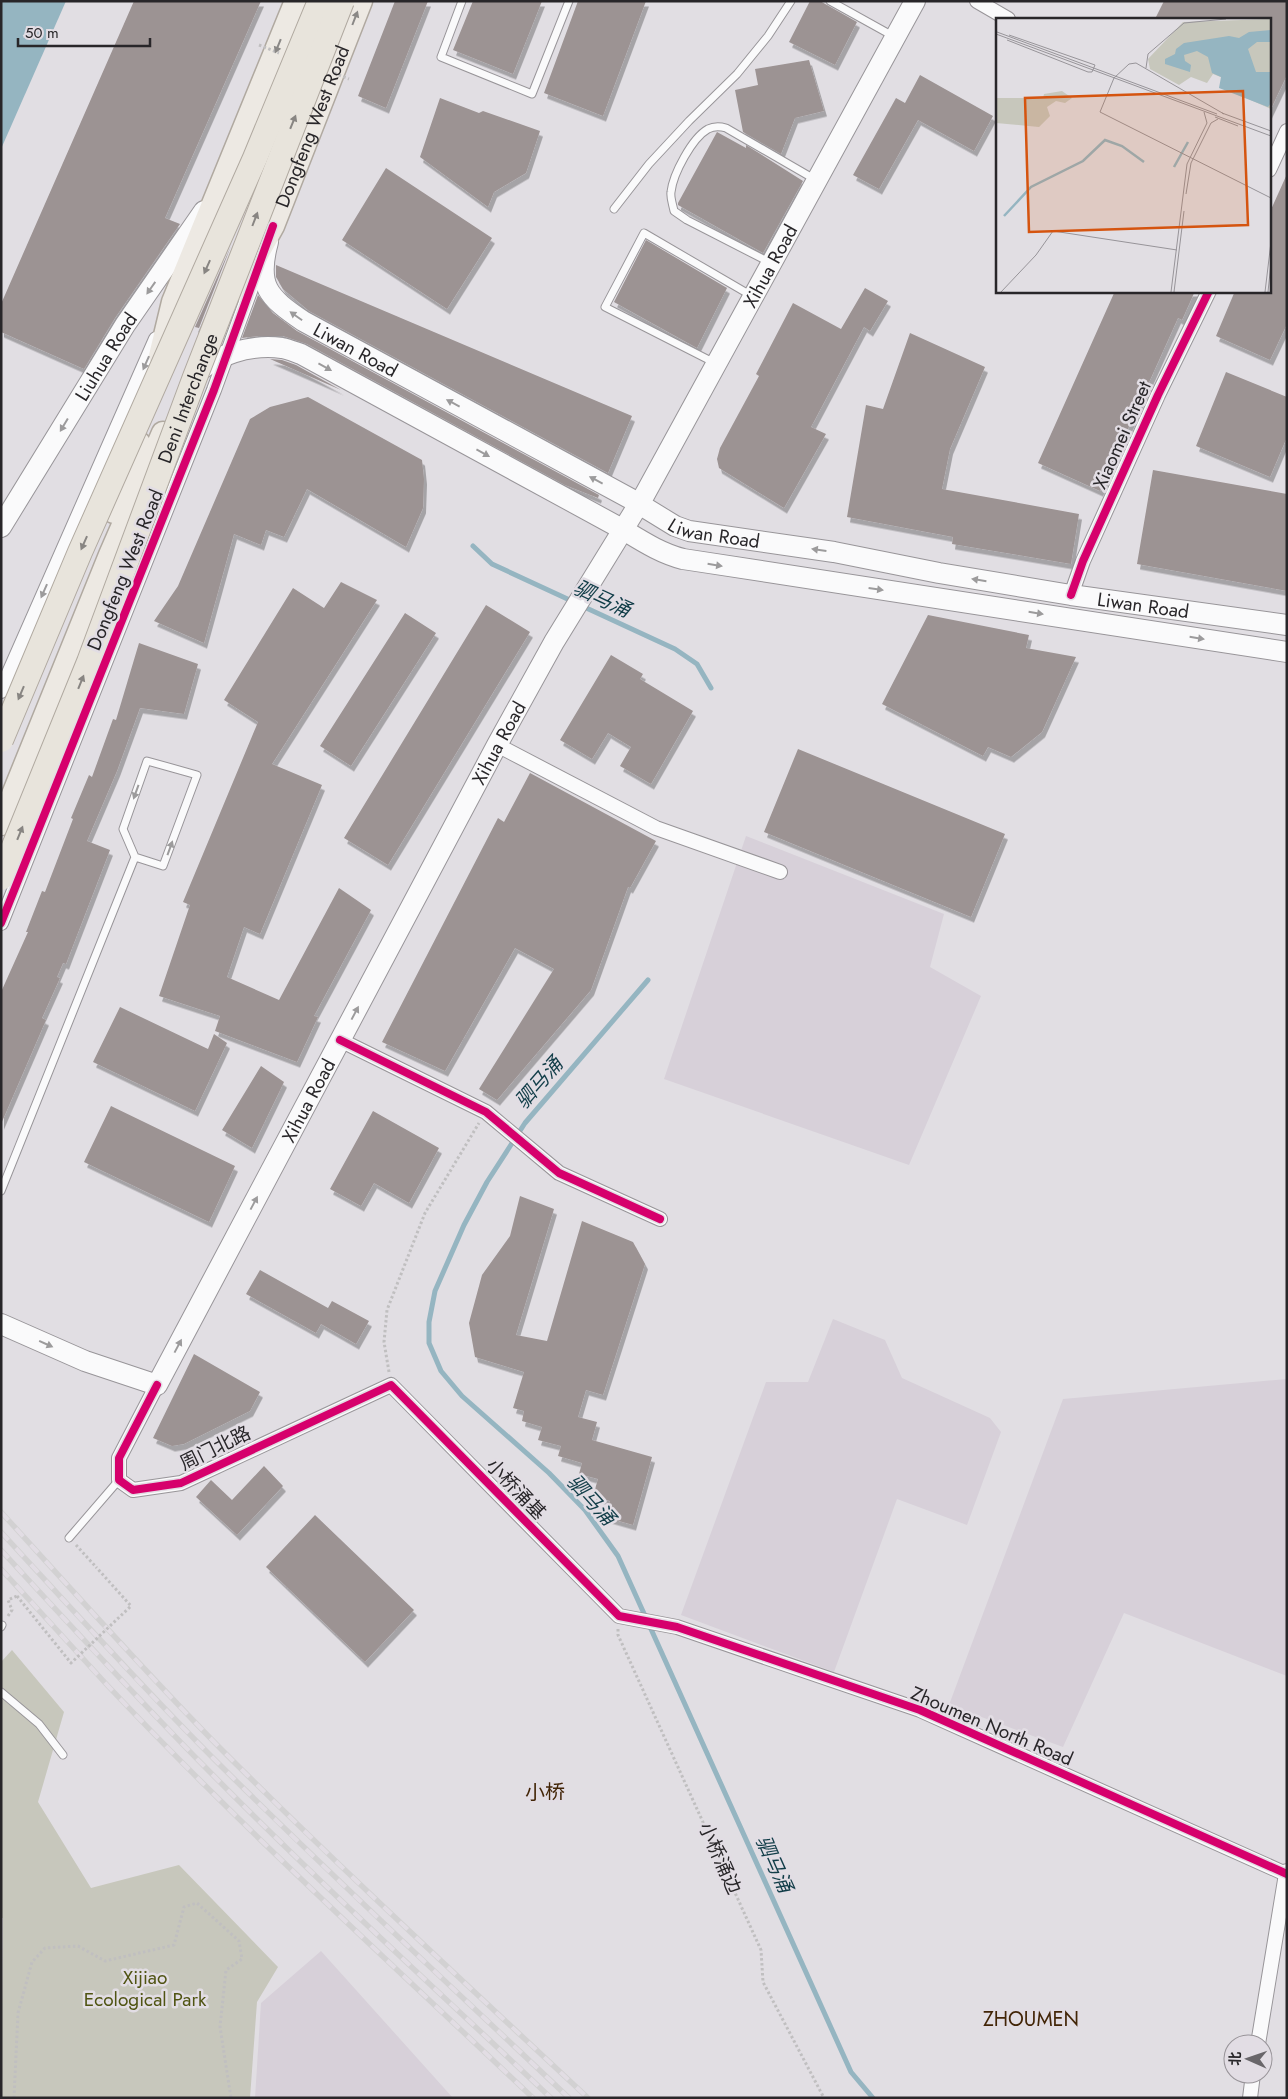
<svg xmlns="http://www.w3.org/2000/svg" width="1288" height="2099" font-family="Jost,'Noto Sans SC',sans-serif">
<style>
.built{fill:#d7d0d9}
.green{fill:#c7c7bc}
.water{fill:#95b5c1}
.lines{fill:none;stroke-linecap:round;stroke-linejoin:round}
.stream{stroke:#95b5c1;stroke-width:5}
.building{fill:#9c9393;filter:url(#shadow)}
.service-casing{stroke:#989599;stroke-width:9}
.minor-casing{stroke:#989599;stroke-width:16}
.tertiary-casing{stroke:#989599;stroke-width:20}
.secondary-casing{stroke:#989599;stroke-width:22}
.primary-casing{stroke:#b0a9a0;stroke-width:25}
.path{stroke:#c0bfc0;stroke-width:3;stroke-dasharray:2.5 2.5;stroke-linecap:butt}
.service{stroke:#fafafb;stroke-width:7}
.minor{stroke:#fafafb;stroke-width:14}
.tertiary{stroke:#fafafb;stroke-width:18}
.secondary{stroke:#fafafb;stroke-width:20}
.primary{stroke:#ede9e3;stroke-width:22}
.rail-casing{stroke:#d2d1d2;stroke-width:5.5}
.rail{stroke:#e2dde4;stroke-width:4;stroke-dasharray:11;stroke-linecap:butt}
.trunk-bridge-casing{stroke:#b0a9a0;stroke-width:26;stroke-linecap:butt}
.path-bridge{stroke:#c0bfc0;stroke-width:3;stroke-dasharray:2.5 2.5;stroke-linecap:butt}
.trunk-bridge{stroke:#e8e4dc;stroke-width:24}
.cycleway-casing{stroke:#e2dde4;stroke-width:11}
.cycleway{stroke:#d6006c;stroke-width:8}
.oneway{fill:#8a8886}
.oneway2{fill:#888582}
.oneway3{fill:#9c9b9c}
.labels{text-anchor:middle;dominant-baseline:central;stroke-width:5;stroke-linejoin:round;paint-order:stroke}
.street-label{font-size:19px;fill:#282629;stroke:#e2dde4}
.park-label{font-size:19px;fill:#505413;stroke:#e2dde4}
.water-label{font-size:20px;font-style:italic;fill:#113d48;stroke:#e2dde4}
.neighbourhood-label{font-size:20px;fill:#422507;stroke:#e2dde4}
.inset-river{fill:none;stroke:#95b5c1;stroke-width:2.5}
.inset-road{fill:none;stroke:#979499;stroke-width:1}
.view{fill:#d5540f;fill-opacity:0.15;stroke:#d5540f;stroke-width:2.5}
.inset-edge{fill:none;stroke:#282629;stroke-width:2.5}
</style>
<defs>
<filter id="shadow"><feDropShadow dx="3" dy="5.5" stdDeviation="0" flood-color="#0004"/></filter>
</defs>
<rect width="100%" height="100%" fill="#e1dee3"/>
<path class="built" d="M746 836 944 914 930 967 981 996 909 1165 664 1079Z
M833 1319 885 1340 902 1378 990 1418 1001 1432 967 1525 897 1499 834 1672 681 1615 766 1382H808Z
M1287 1379V1676L1124 1613 1063 1747 949 1705 1063 1399Z
M321 1951 453 2098H255L261 2003Z"/>
<path class="green" d="M12 1650 64 1712 38 1802 91 1888 179 1865 278 1967 257 2002 250 2098H1L3 1918H1V1662Z"/>
<path class="water" d="M1 1H66L1 149Z"/>
<g class="lines">
<path class="stream" d="M473 546 492 564 574 602
M582 606 675 649 697 664 711 688
M648 980 525 1123 487 1182 464 1225 435 1291 429 1322V1343L441 1371 462 1396 549 1473 585 1510 618 1556 851 2072 873 2098"/>
</g>
<path class="building" d="M134 1H261L165 218 180 224 115 318 84 369 1 332V304Z
M395 1H428L386 108 358 96Z
M473 1H542L513 74 453 50Z
M578 1H646L603 116 544 93Z
M810 1H820L857 22 835 65 789 42Z
M1164 1H1287V75L1269 113V19H1155Z
M809 60 824 111 795 118 781 154 743 132 735 90 758 85 755 69Z
M920 75 993 116 974 151 918 120 879 189 853 175 896 98 905 103Z
M440 98 479 113 483 111 540 131 526 173 494 192 488 207 420 157Z
M717 132 746 148V145L803 181 763 253 678 205V203Z
M386 168 492 238 447 309 342 240Z
M1287 174V324L1270 360 1216 336 1235 291H1269V214Z
M646 240 727 288 697 348 614 302Z
M231 246 199 328 195 327Z
M276 265 632 416 608 473 309 311 283 289 276 277Z
M865 288 888 301 870 331 864 327 811 427 826 434 784 508 719 468 717 459 720 448 759 376 756 374 793 303 841 329Z
M1115 291H1195L1182 320 1178 318 1100 491 1038 463Z
M258 295 273 313 297 331 599 495 598 498 565 485 307 344 283 336H258L242 338Z
M910 333 985 367 950 449 942 489 1079 514 1071 564 952 544 953 537 847 517 866 405 883 409Z
M270 359 282 360 296 365 341 390Z
M1226 372 1287 397V437L1270 477 1196 446Z
M308 397 422 460 424 479 423 508 406 547 307 489 284 537 266 530 261 545 234 534 204 643 154 621 178 586 250 419 270 407Z
M1153 470 1287 494V591L1137 564Z
M341 582 377 600 272 764 322 785 260 934 244 927 227 977 279 1000 339 888 371 910 314 1016 318 1017 297 1062 215 1031 220 1016 159 996 190 905 183 902 258 722 224 700 293 588 324 608Z
M486 605 530 632 388 865 344 838Z
M405 613 436 633 351 766 320 746Z
M928 615 1029 635 1026 648 1076 657 1042 732 1011 757 988 747 983 756 882 704Z
M139 643 198 664 184 714 140 708 117 771 87 841 110 850 69 956 66 964 63 963 57 977 60 978 42 1018 46 1020 1 1124V992L28 932H26L42 891 45 892 73 819 71 818 89 775 92 777 113 719 116 720Z
M611 655 643 674 640 679 693 711 651 784 620 766 631 747 608 733 592 759 560 740Z
M798 749 1005 834 971 917 764 832Z
M530 773 656 841 630 888 628 887 591 990 497 1100 479 1089 554 969 515 948 445 1071 382 1042 498 818 504 822Z
M120 1007 208 1049 214 1034 227 1043 195 1111 93 1062Z
M261 1066 284 1082 252 1148 222 1130Z
M111 1106 235 1166 209 1222 84 1162Z
M373 1111 439 1148 409 1203 374 1183 361 1206 330 1189Z
M520 1196 554 1209 516 1335 547 1341 582 1221 633 1242 645 1264 603 1395 586 1390 578 1417 597 1422 592 1440 652 1457 633 1525 605 1517 610 1501 593 1496 598 1479 579 1474 582 1463 558 1456 561 1446 538 1440 542 1427 522 1421 524 1411 513 1408 524 1372 475 1357 469 1323 482 1275 510 1236Z
M260 1270 328 1308 332 1301 369 1321 356 1344 321 1324 316 1333 246 1294Z
M194 1354 260 1392 250 1411 184 1444 172 1446 153 1438Z
M264 1466 283 1486 237 1535 196 1497 211 1480 232 1500Z
M315 1515 414 1610 365 1662 266 1567Z"/>
<g class="lines">
<defs>
<path id="service" d="M462 1 441 57 532 94 569 1
M830 1 893 36
M614 209 649 164 689 121 737 74 768 36 791 1
M771 263 687 220 674 211C673 205 670 198 671 192 673 174 692 138 708 129 714 126 719 126 726 128L816 180
M715 363 605 307 644 233 752 296
M1 1191 135 857 123 829 147 761 197 775 163 866 135 857
M69 1538 119 1480
M1 1627 2 1625
M1 1692 39 1724 63 1755"/>
<path id="minor" d="M977 1 1008 19
M1269 170 1287 131
M1071 595 1083 561 1158 395 1209 291
M1 691 156 339
M497 745 656 828 780 872
M1 923 214 390 257 272
M340 1040 486 1112 559 1173 660 1219
M157 1385 119 1458V1480L133 1490 181 1483 391 1385 619 1616 677 1627 920 1710 1286 1874 1258 2044
M1250 2098 1253 2074"/>
<path id="tertiary" d="M1287 1873V1874"/>
<g id="secondary">
<path id="s1" d="M268 242C256 286 268 297 303 321L631 499 675 526 689 531 834 552 939 573 1071 595 1287 625"/>
<path d="M194 377C213 354 252 344 282 348 288 349 295 352 301 354L622 529C642 541 660 553 683 559L1287 652"/>
<path id="s2" d="M1 527 125 325 204 211"/>
<path id="s3" d="M1 1324 85 1361 157 1385 497 745 554 642 645 494 915 1"/>
</g>
<g id="primary">
<path id="s4" d="M238 289 273 226 361 1"/>
<path d="M160 356 173 302 296 1"/>
<path d="M114 512 139 443"/>
<path d="M1 824 110 555 163 433"/>
</g>
</defs>
<use href="#service" class="service-casing"/>
<use href="#minor" class="minor-casing"/>
<use href="#tertiary" class="tertiary-casing"/>
<use href="#secondary" class="secondary-casing"/>
<use href="#primary" class="primary-casing"/>
<path class="path" d="M389 1372 384 1342 387 1310 425 1213 479 1123
M76 1545 96 1567
M8 1616 12 1610 8 1600 17 1596
M618 1629V1635L761 1950 763 1982 824 2098
M14 2098 18 2013 32 1962 45 1948 78 1946 105 1961 174 1945 184 1907 197 1903 239 1941 242 1959 226 1970 220 2027 231 2098"/>
<use href="#service" class="service"/>
<use href="#minor" class="minor"/>
<use href="#tertiary" class="tertiary"/>
<use href="#secondary" class="secondary"/>
<use href="#primary" class="primary"/>
<defs>
<path id="rail" d="M1 1512C74 1592 146 1673 222 1750 341 1869 465 1983 588 2098
M1 1532C71 1608 140 1685 213 1758 329 1874 450 1985 569 2098
M1 1550C68 1623 135 1696 204 1766 316 1880 435 1988 551 2098
M1 1569C37 1608 72 1647 108 1686 243 1829 390 1962 533 2098"/>
</defs>
<use href="#rail" class="rail-casing"/>
<use href="#rail" class="rail"/>
<defs>
<g id="trunk-bridge">
<path d="M1 740 80 552 255 158 320 1"/>
<path id="s5" d="M1 878 89 662 195 377 342 1"/>
</g>
</defs>
<use href="#trunk-bridge" class="trunk-bridge-casing"/>
<path class="path-bridge" d="M259 45 279 53
M334 73 349 79
M17 1596 71 1663 131 1606 96 1567"/>
<use href="#trunk-bridge" class="trunk-bridge"/>
<defs>
<path id="cycleway" d="M1071 595 1083 561 1158 395 1209 291
M1 923 214 390 273 226
M340 1040 486 1112 559 1173 660 1219
M157 1385 119 1458V1480L133 1490 181 1483 391 1385 619 1616 677 1627 920 1710 1287 1874"/>
</defs>
<use href="#cycleway" class="cycleway-casing"/>
<use href="#cycleway" class="cycleway"/>
</g>
<defs><path id="oneway-solid" d="M-6-.8H1V-3.2L6.5 0L1 3.2V.8H-6Z" transform="scale(1.25)"/></defs>
<g class="oneway">
<use href="#oneway-solid" transform="translate(355 18) rotate(-69)"/>
<use href="#oneway-solid" transform="translate(278 46) rotate(112)"/>
</g>
<g class="oneway2">
<use href="#oneway-solid" transform="translate(293 122) rotate(-68)"/>
<use href="#oneway-solid" transform="translate(255 219) rotate(-69)"/>
<use href="#oneway-solid" transform="translate(207 267) rotate(114)"/>
<use href="#oneway-solid" transform="translate(84 543) rotate(114)"/>
<use href="#oneway-solid" transform="translate(81 682) rotate(-68)"/>
<use href="#oneway-solid" transform="translate(21 693) rotate(113)"/>
<use href="#oneway-solid" transform="translate(20 833) rotate(-68)"/>
</g>
<g class="oneway3">
<use href="#oneway-solid" transform="translate(151 288) rotate(125)"/>
<use href="#oneway-solid" transform="translate(296 316) rotate(-145)"/>
<use href="#oneway-solid" transform="translate(146 363) rotate(114)"/>
<use href="#oneway-solid" transform="translate(325 367) rotate(29)"/>
<use href="#oneway-solid" transform="translate(453 403) rotate(-152)"/>
<use href="#oneway-solid" transform="translate(64 425) rotate(121)"/>
<use href="#oneway-solid" transform="translate(483 453) rotate(29)"/>
<use href="#oneway-solid" transform="translate(596 480) rotate(-152)"/>
<use href="#oneway-solid" transform="translate(819 550) rotate(-172)"/>
<use href="#oneway-solid" transform="translate(715 565) rotate(9)"/>
<use href="#oneway-solid" transform="translate(979 580) rotate(-171)"/>
<use href="#oneway-solid" transform="translate(876 589) rotate(8)"/>
<use href="#oneway-solid" transform="translate(44 591) rotate(114)"/>
<use href="#oneway-solid" transform="translate(1036 613) rotate(9)"/>
<use href="#oneway-solid" transform="translate(1197 638) rotate(9)"/>
<use href="#oneway-solid" transform="translate(136 792) rotate(110)"/>
<use href="#oneway-solid" transform="translate(170 848) rotate(-70)"/>
<use href="#oneway-solid" transform="translate(355 1013) rotate(-62)"/>
<use href="#oneway-solid" transform="translate(254 1203) rotate(-62)"/>
<use href="#oneway-solid" transform="translate(46 1344) rotate(24)"/>
<use href="#oneway-solid" transform="translate(178 1346) rotate(-62)"/>
</g>
<g class="labels">
<g class="street-label">
<text stroke="none"><textPath href="#s4" startOffset="179">Dongfeng West Road</textPath></text>
<text stroke="none"><textPath href="#s3" startOffset="1444">Xihua Road</textPath></text>
<text stroke="none"><textPath href="#s1" startOffset="156">Liwan Road</textPath></text>
<text stroke="none"><textPath href="#s2" startOffset="200">Liuhua Road</textPath></text>
<text stroke="none"><textPath href="#s5" startOffset="515">Deni Interchange</textPath></text>
<text transform="translate(1122 435) rotate(-66)">Xiaomei Street</text>
<text stroke="none"><textPath href="#s1" startOffset="561">Liwan Road</textPath></text>
<text transform="translate(125 570) rotate(-68)">Dongfeng West Road</text>
<text stroke="none"><textPath href="#s1" startOffset="996">Liwan Road</textPath></text>
<text stroke="none"><textPath href="#s3" startOffset="895">Xihua Road</textPath></text>
<text stroke="none"><textPath href="#s3" startOffset="490">Xihua Road</textPath></text>
<text transform="translate(215 1448) rotate(-26)">周门北路</text>
<text transform="translate(516 1489) rotate(46)">小桥涌基</text>
<text transform="translate(992 1726) rotate(23)">Zhoumen North Road</text>
<text transform="translate(720 1858) rotate(66)">小桥涌边</text>
</g>
<g class="park-label">
<text x="145" y="1977">Xijiao<tspan x="145" dy="22">Ecological Park</tspan></text>
</g>
<g class="water-label">
<text transform="translate(602 599) rotate(25)">驷马涌</text>
<text transform="translate(539 1083) rotate(-49)">驷马涌</text>
<text transform="translate(591 1500) rotate(48)">驷马涌</text>
<text transform="translate(774 1864) rotate(66)">驷马涌</text>
</g>
<g class="neighbourhood-label">
<text x="545" y="1792">小桥</text>
<text x="1031" y="2019">ZHOUMEN</text>
</g>
</g>
<g transform="translate(996 18)">
<rect width="275" height="275" fill="#e1dee3"/>
<path d="M275 1V91L225 69 227 60 217 56 211 65 195 59 183 67 154 51 152 41 187 4ZM66 73 76 80 69 85 60 83 51 89 54 98 43 109 0 105V80H47L48 76Z" fill="#c7c7bc"/>
<path d="M275 12V24H261L252 31 260 54H275V85L272 89 223 70 225 59 216 55 212 39 201 33 188 37 189 43 195 47 194 54 169 46V41L179 36 180 31 188 25 233 18 243 20 253 14Z" fill="#95b5c1"/>
<path class="inset-river" d="M178 149 192 124M8 198 35 169 87 143 109 122 126 128 148 144"/>
<path class="inset-road" d="M1 14 221 96M0 16 275 118M11 22 92 54H96L99 47 13 17M150 50 152 36 188 5 230 1M226 95 275 113M228 96 140 45 133 46 118 60 104 94 275 180M219 99 242 108M190 176 195 145 215 105 222 101M5 274 40 237 57 213 181 232M175 274 191 146 211 105 208 94M178 274 188 193M269 274 275 224M272 274 275 245"/>
<path class="view" d="M247 73 252 207 33 214 29 80Z"/>
<rect width="275" height="275" class="inset-edge"/>
</g>
<rect width="1288" height="2099" fill="none" stroke="#282629" stroke-width="5"/>
<g transform="translate(1248 2059) rotate(272)"><circle r="24" fill="#e2dde4" stroke="#989499"/>
<path d="M0-4L9 19L0 12L-9 19Z" fill="#69666a"/>
<text y="-8" font-size="14" font-weight="bold" text-anchor="middle" fill="#282629">北</text>
</g>
<path d="M18 38v8h132v-8" fill="none" stroke="#282629" stroke-width="2.5"/>
<text x="25" y="38" font-size="15" fill="#282629" stroke="#e2dde4" stroke-width="4" paint-order="stroke">50 m</text>
</svg>
